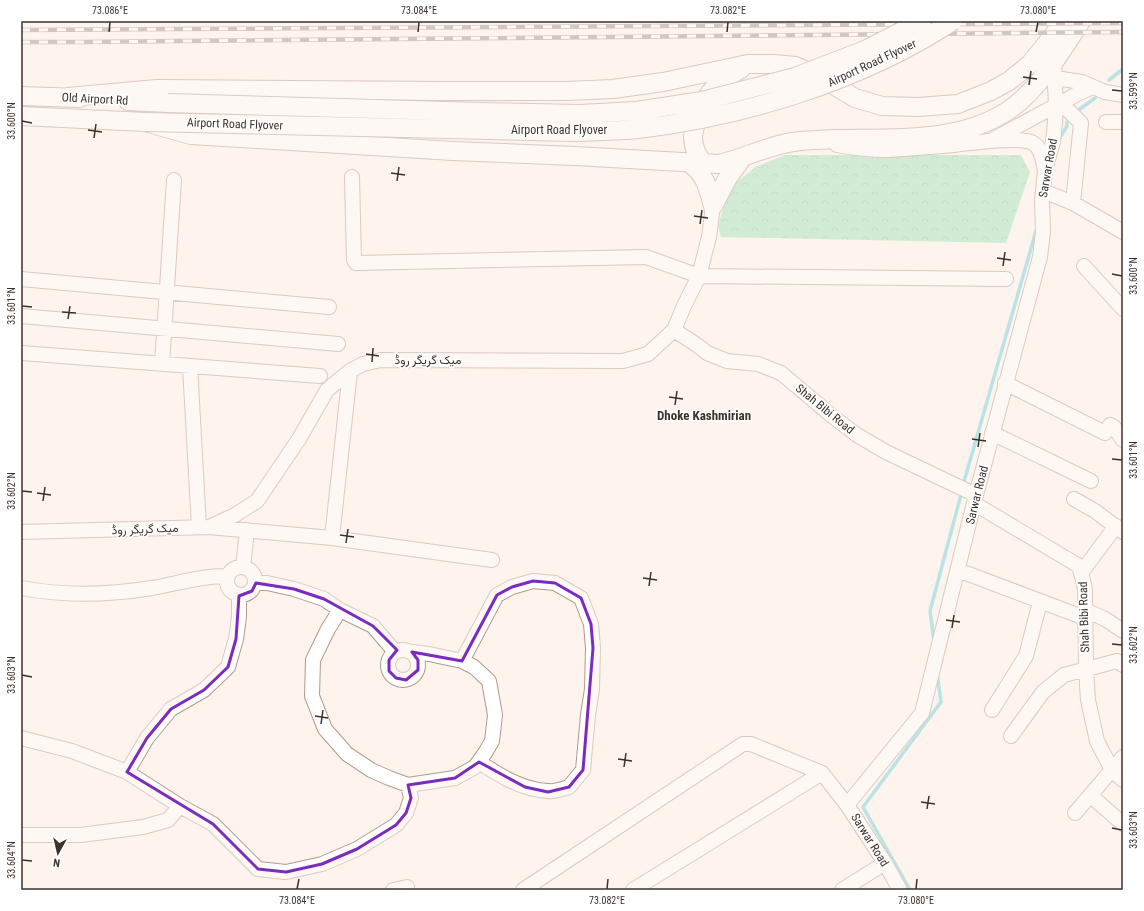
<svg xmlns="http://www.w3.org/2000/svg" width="1144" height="911" font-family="'Roboto Condensed',Vazirmatn,sans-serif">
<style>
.park{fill:url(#park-crowns)}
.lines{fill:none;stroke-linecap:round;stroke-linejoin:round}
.stream{stroke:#66d1dd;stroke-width:3.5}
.minor-casing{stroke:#b39a8a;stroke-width:16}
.major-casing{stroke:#b39a8a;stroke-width:20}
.minor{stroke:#fff;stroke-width:14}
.major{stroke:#fff;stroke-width:18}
.rail-casing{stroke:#9d938d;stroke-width:4.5}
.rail{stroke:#fff;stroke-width:3;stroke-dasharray:9;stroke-linecap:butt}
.major-bridge-casing{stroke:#b39a8a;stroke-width:20;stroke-linecap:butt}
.major-bridge{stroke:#fff;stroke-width:18}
.marked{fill:none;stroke:#7b2cbf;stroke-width:3;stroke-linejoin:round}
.ticks{fill:none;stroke:#3c322c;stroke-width:1.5}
.labels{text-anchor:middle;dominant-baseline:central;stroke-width:3.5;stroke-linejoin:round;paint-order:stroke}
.street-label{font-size:12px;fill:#3c322c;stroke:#fff}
.neighbourhood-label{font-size:13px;font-weight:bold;fill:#3c322c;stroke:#fff}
.neatline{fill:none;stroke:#3c322c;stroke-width:1.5}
.ticks-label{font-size:10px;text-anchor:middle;fill:#3c322c}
</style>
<defs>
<pattern id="park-crowns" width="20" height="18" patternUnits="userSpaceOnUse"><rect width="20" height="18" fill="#9be3b7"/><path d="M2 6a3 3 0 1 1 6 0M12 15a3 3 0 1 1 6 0" fill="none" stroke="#86c39e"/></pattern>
</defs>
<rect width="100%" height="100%" fill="#fef3ed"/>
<path class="park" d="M785 155H1021L1030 172 1006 243 721 237 718 225 730 188 755 167Z"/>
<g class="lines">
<path class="stream" d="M1109 80 1123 69
M1080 109 1095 98
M1059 139 1067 126V122
M963 485 1036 231
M934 641 930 611 962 491
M910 890 863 807 941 702 937 673"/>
<defs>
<path id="minor" d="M1055 78 1082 82 1105 92 1123 95
M1056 106 1066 108 1081 123 1073 203
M1106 122H1123
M994 139 1079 93 1093 87
M837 145C853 148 869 150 886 150 908 149 931 147 953 145 970 143 1020 136 1033 143 1042 148 1043 162 1045 170
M352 177 354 260 356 263 646 257 699 276 1006 279
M1043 191 1073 203 1123 232
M1084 266 1123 309
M21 279 329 307
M21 316 338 344
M674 330 697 345 707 353 727 361 758 364 781 373 832 416 857 435 886 452 976 495
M22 353 320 376
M162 364 174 180
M190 366 199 527
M1005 383 1105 433 1110 425 1114 427 1123 440
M992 433 1091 481
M1074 499 1095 511 1123 532
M975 504 1079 566 1083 580 1085 590 1086 669 1088 700 1097 741 1112 770 1123 780
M209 527 332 538 492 560
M21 532 209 527 235 515 257 501 299 439 327 390 350 371 363 364 381 360 623 361 648 354 674 330 684 306 699 276 709 237 713 206
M332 538 350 371
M227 581a14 14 0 1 1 28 0a14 14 0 1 1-28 0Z
M243 567 247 530
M958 570 1085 618
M1081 573 1116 526
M256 583H267L294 589 324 599 340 610 373 626 395 652
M21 588C64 596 109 595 152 588 176 584 204 575 228 576
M340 610 328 629 313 660 312 696 325 729 347 754 371 770 389 778 408 785 455 778 475 767 485 753 492 741 495 715 489 681 474 667 462 661 429 654 412 652
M1085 610 1105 619 1123 631
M388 665a15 15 0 1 1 30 0a15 15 0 1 1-30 0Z
M462 661 497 595 512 587 533 581 555 583 581 598 591 624 593 648 592 689 588 715 583 770 569 787C562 789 554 792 548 791 522 790 499 775 479 762
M992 710 1026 656 1040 602
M1011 736 1043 692 1064 675 1117 661 1123 665
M21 738 72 751 127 772 180 806 213 824 258 869 286 872 322 864 357 849 396 825 406 813 411 798 408 785
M127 772 147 738 171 709 204 690 228 667 236 639 239 617V596
M1090 795 1123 824
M847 805 922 713 976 495 1040 257 1043 232 1042 201 1045 170 1053 142 1055 122 1056 106 1054 63
M1075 813 1123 757
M21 835H81L143 827 168 820 180 806
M393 890 407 887
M523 890 743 744H751L822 773 847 805 885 863 900 890
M633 890 822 773
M842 890 885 863"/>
<path id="major" d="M21 96 80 98
M68 97 157 89 445 91H567L613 89 663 82 748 64H773L795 66 820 77 855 98 882 106 918 107 958 104 991 91 1009 81 1030 64 1055 33 1062 21
M128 101 168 103
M21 116 145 122 191 135 453 151 575 156 718 164C743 159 766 146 793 142 862 133 948 151 1009 110 1040 88 1061 52 1081 21
M688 162C705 173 708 188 713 206
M705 164C697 158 693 146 693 137 694 124 705 98 713 89 720 81 732 74 741 69
M713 206 727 179 743 157"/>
</defs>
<use href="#minor" class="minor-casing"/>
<use href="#major" class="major-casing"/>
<use href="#minor" class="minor"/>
<use href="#major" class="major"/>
<defs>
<path id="rail" d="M21 30 1123 23
M21 42H81L1123 32"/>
</defs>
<use href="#rail" class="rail-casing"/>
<use href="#rail" class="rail"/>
<defs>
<path id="major-bridge" d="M168 103 481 112 580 114 637 111 702 101 795 77 865 50 922 21
M145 122 574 132C595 131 617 131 638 129 746 116 861 81 953 21"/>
</defs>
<use href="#major-bridge" class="major-bridge-casing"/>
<use href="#major-bridge" class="major-bridge"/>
</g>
<path d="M0 0H1144V911H0ZM533 581 555 583 581 598 591 624 593 648 583 770 569 787 548 792 525 787 479 762 455 778 408 785 411 798 406 813 396 825 357 849 322 864 286 872 258 869 213 824 127 772 147 738 171 709 204 690 228 667 236 639 239 596 252 591 256 583 294 589 324 599 373 626 397 650 389 660V671L396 678 406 680 418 670V660L412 652 462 661 497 595 512 587Z" fill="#fef3ed" fill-opacity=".55" fill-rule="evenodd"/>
<path class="marked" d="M533 581 555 583 581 598 591 624 593 648 583 770 569 787 548 792 525 787 479 762 455 778 408 785 411 798 406 813 396 825 357 849 322 864 286 872 258 869 213 824 127 772 147 738 171 709 204 690 228 667 236 639 239 596 252 591 256 583 294 589 324 599 373 626 397 650 389 660V671L396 678 406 680 418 670V660L412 652 462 661 497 595 512 587Z"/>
<path class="ticks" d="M109 32 110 22M418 32 419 22M727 32 728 22M1036 32 1038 22M1023 77 1037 79M1029 85 1031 71M1112 90 1122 91M22 121 32 123M88 130 102 132M94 138 96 124M391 173 405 175M397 181 399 167M694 216 708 218M700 224 702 210M997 258 1011 260M1003 266 1005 252M1112 274 1122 276M22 306 32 307M62 312 76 313M68 319 70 306M366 354 379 356M372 362 373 348M669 397 683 399M675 405 677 391M972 439 986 441M978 447 980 433M1112 459 1122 460M22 491 32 492M37 493 51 495M43 501 45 487M340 535 354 537M346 543 348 529M643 578 657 580M649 586 651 572M946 620 960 622M952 628 954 615M1112 644 1122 645M22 675 32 677M315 716 328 718M321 724 323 710M618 759 632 761M624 767 626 753M921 802 935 804M927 809 929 796M1112 828 1122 830M22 860 32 861M297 889 299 879M607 889 608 879M916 889 917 879"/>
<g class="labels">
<g class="street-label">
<text transform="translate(872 63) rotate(-25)">Airport Road Flyover</text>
<text transform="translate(95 99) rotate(3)">Old Airport Rd</text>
<text transform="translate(235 124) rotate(2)">Airport Road Flyover</text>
<text x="559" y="130">Airport Road Flyover</text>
<text transform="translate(1048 168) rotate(-80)">Sarwar Road</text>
<text x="428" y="360">میک گریگر روڈ</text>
<text transform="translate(825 409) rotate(39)">Shah Bibi Road</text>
<text transform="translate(977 495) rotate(-76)">Sarwar Road</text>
<text transform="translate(145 529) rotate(-2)">میک گریگر روڈ</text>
<text transform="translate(1084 617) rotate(-92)">Shah Bibi Road</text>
<text transform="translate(870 840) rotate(58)">Sarwar Road</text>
</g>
<g class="neighbourhood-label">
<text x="704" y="415">Dhoke Kashmirian</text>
</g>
</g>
<rect width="1144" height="911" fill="none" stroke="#ffffff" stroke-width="44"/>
<g transform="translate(58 853) rotate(188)" stroke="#ffffff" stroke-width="3" paint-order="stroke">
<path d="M0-3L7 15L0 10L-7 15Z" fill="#3c322c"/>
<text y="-6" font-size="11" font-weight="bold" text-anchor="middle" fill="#3c322c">N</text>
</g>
<rect x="22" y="22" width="1100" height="867" class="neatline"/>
<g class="ticks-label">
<text x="110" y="14">73.086°E</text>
<text x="419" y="14">73.084°E</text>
<text x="728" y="14">73.082°E</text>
<text x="1038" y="14">73.080°E</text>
<text transform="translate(1133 91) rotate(-90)" y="4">33.599°N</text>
<text transform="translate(11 121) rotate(-90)" y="4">33.600°N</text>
<text transform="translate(1133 276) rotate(-90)" y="4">33.600°N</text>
<text transform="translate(11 306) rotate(-90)" y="4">33.601°N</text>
<text transform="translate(1133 460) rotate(-90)" y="4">33.601°N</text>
<text transform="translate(11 491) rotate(-90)" y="4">33.602°N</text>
<text transform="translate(1133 645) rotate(-90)" y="4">33.602°N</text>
<text transform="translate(11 675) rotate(-90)" y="4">33.603°N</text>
<text transform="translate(1133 830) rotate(-90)" y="4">33.603°N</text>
<text transform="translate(11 860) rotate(-90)" y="4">33.604°N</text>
<text x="297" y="904">73.084°E</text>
<text x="607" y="904">73.082°E</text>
<text x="916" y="904">73.080°E</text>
</g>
</svg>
